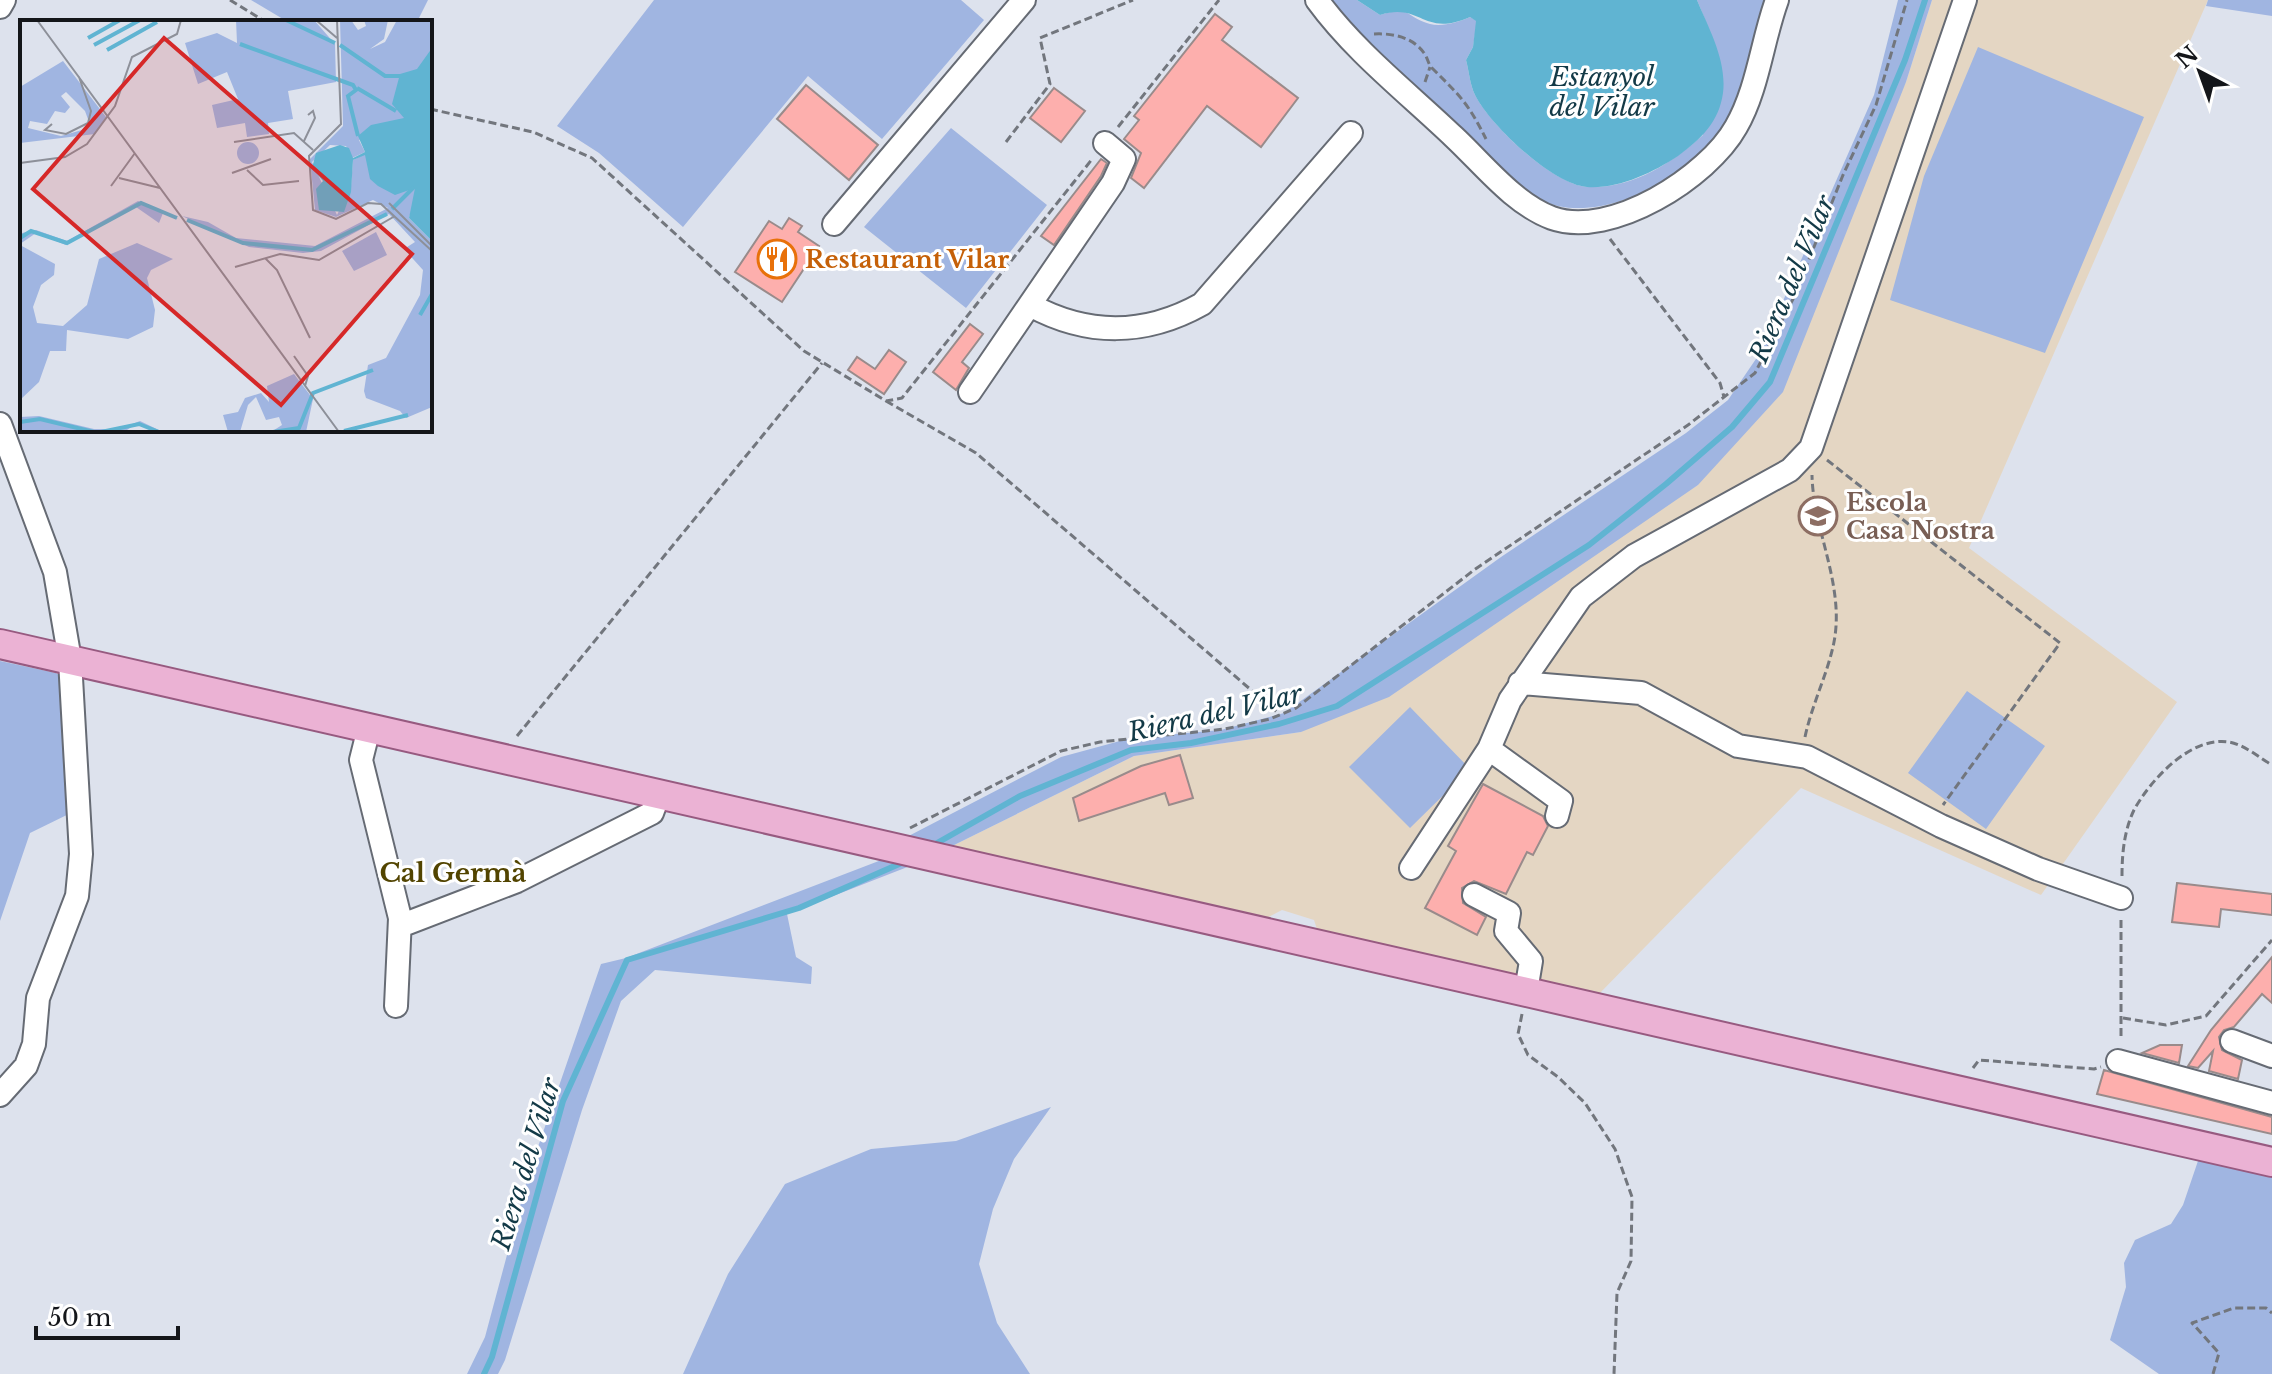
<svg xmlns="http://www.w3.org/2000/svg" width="2272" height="1374" font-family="'Libre Baskerville',serif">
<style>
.education{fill:#e4d6c3}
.green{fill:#a0b5e1}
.water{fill:#60b4d2}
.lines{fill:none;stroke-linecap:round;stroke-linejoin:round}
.stream{stroke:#60b4d2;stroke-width:6}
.building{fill:#fdafad;stroke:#998b8b;stroke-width:2}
.minor-casing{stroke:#666b74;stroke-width:26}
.major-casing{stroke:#975a80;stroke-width:32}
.path{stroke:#72767d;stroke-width:3;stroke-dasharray:8 4;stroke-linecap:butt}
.minor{stroke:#fff;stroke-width:22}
.major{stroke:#ebb2d4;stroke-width:28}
.labels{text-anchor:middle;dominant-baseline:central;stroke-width:6;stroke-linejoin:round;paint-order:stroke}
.food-label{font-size:24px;font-weight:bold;fill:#c56008;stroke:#fff;text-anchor:start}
.education-label{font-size:24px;font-weight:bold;fill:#785e54;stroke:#fff;text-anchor:start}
.water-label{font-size:26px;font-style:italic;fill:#133a47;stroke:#fff}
.neighbourhood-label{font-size:26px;font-weight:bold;fill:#524400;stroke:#fff}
.inset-river{fill:none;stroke:#60b4d2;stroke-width:4}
.inset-road{fill:none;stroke:#8d9099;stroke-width:2}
.view{fill:#d62828;fill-opacity:0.15;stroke:#d62828;stroke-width:4}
.inset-edge{fill:none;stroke:#14161a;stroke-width:4}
</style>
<rect width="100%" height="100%" fill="#dde2ed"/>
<path class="education" d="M1932 0H2208L1969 548 2177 702 2041 895 1801 788 1597 996 1318 932 1314 920 1282 910 1263 920 946 849 1134 756 1301 732 1698 485 1906 82Z"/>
<path class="green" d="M251 0H428L417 22H288Z
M654 0H961L984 20 882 139 808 76 683 227 599 153 557 126Z
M1330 0H1357L1380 15C1412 5 1406 18 1430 24 1442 27 1459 22 1470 17L1477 21 1473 47 1466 60C1469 71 1470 85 1475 95 1491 126 1553 185 1588 187 1632 189 1672 163 1703 135L1706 22 1697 0H1767C1755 40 1745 83 1726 120 1699 175 1599 229 1541 200 1515 187 1493 161 1472 141 1432 104 1392 67 1352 29Z
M1898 0H1932L1906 82 1783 392 1698 485 1389 697 1301 732 1134 756 946 849 899 841 1061 757 1131 738 1221 730 1284 713 1501 557 1686 433 1728 400 1760 353 1874 95Z
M2208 0H2272V16L2206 6Z
M1978 47 2144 117 2045 353 1890 300 1924 176Z
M951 128 1047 205 966 308 864 227Z
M0 661 56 673 65 680 77 810 30 833 0 921Z
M1967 691 2045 746 1986 829 1908 773Z
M1410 707 1470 769 1410 828 1349 767Z
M884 859 910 866 787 914 796 957 812 967 811 984 655 970 621 1001 582 1110 505 1360 498 1374H467L485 1337 529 1173 601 964 626 958Z
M1051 1107 1014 1159 993 1209 979 1264 997 1323 1030 1374H683L728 1274 785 1184 871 1149 956 1141Z
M2199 1158 2272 1174V1374H2159L2110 1340 2126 1287 2124 1263 2135 1240 2171 1224 2183 1205Z"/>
<path class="water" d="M1357 0H1697C1709 29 1727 61 1723 93 1719 122 1701 139 1678 156 1652 173 1619 189 1587 187 1553 185 1490 125 1475 95 1470 85 1469 71 1466 60L1473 47 1476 21 1470 17C1422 38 1422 2 1380 15Z"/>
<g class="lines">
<path class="stream" d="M930 847 1020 796 1131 750 1191 743 1279 724 1337 706 1589 545 1666 484 1732 427 1770 382 1905 60 1925 0
M484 1374 492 1357 563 1101 627 960 799 908 906 861"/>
</g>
<path class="building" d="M1215 14 1232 27 1222 40 1298 98 1261 147 1207 106 1144 188 1131 178 1141 153 1124 139 1139 120 1134 116Z
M806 85 878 145 849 180 777 119Z
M1054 88 1085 111 1061 142 1030 118Z
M1101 159 1107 163 1101 176 1054 245 1041 236Z
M789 218 802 226 798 232 819 246 782 302 735 272 769 221 782 229Z
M970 324 983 334 962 362 969 368 956 390 933 372Z
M889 350 906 362 884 394 848 370 857 357 875 369Z
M1180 755 1193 798 1169 805 1165 793 1079 821 1073 798 1141 766Z
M1483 784 1543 816 1548 826 1533 855 1527 852 1506 894 1474 881 1462 888 1463 903 1486 917 1477 935 1425 908 1456 851 1448 846Z
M2177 883 2272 894V915L2221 909 2219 927 2172 922Z
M2272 957V1003L2262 994 2234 1027 2224 1030 2219 1037 2222 1050 2242 1060 2238 1079 2209 1071 2213 1051 2198 1068 2188 1066 2211 1030Z
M2160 1045H2182L2179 1063 2142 1053Z
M2104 1070 2272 1117V1134L2097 1094Z"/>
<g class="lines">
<defs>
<path id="minor" d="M1317 0C1355 52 1408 93 1454 137 1483 164 1514 204 1552 218 1611 239 1708 177 1736 127 1758 89 1762 41 1777 0
M0 7 4 0
M834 224 1024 0
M1030 305C1087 336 1145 336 1202 304L1351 133
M970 392 1113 183 1124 159 1105 143
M0 424 55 572 70 660 81 854 77 896 38 998 34 1044 26 1066 0 1095
M1520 683 1641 693 1738 746 1807 757 1941 826 2038 869 2121 898
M369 728 361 760 400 918 396 1006
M1489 749 1561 801 1557 816
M1411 868 1489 749 1510 700 1581 597 1634 556 1790 470 1811 448 1965 0
M1474 895 1509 913 1506 931 1531 961 1526 991
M400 926 517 881 652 813 659 794
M2232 1041 2272 1056
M2118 1061 2272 1103"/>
<path id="major" d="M0 644 2272 1162"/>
</defs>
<use href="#minor" class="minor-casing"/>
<use href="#major" class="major-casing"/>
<path class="path" d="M230 0 266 22
M1374 34C1392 33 1413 37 1424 53 1428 58 1428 65 1433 69 1461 97 1468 103 1486 139
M1425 82 1430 67
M430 109 533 132 592 158 804 351 886 401 902 398 1093 158
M1118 127 1219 0
M1006 142 1050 84 1040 38 1133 0
M1610 239 1720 383 1724 397
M886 401 976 453 1279 714
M1827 460 2060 643 1943 805
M517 736 822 363
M1805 737C1812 704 1828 673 1834 642 1845 585 1813 530 1812 475
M910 828 1061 751 1100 742 1225 729 1270 719 1296 708 1474 570 1688 425 1755 373 1793 299 1843 175 1876 105 1907 0
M2122 876C2122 854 2124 831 2134 810 2151 779 2191 736 2229 742 2243 744 2260 758 2272 765
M2121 920V1040
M1522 1014 1518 1034 1528 1055 1558 1077 1585 1103 1615 1149 1632 1197 1631 1261 1617 1293 1614 1374
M2123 1018 2166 1025 2206 1016 2272 940
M1973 1068 1979 1060 2094 1069 2101 1067
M2213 1374 2219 1353 2192 1323 2234 1308H2266L2272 1313"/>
<use href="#minor" class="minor"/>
<use href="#major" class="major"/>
</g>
<defs>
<symbol id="restaurant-ring" viewBox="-11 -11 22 22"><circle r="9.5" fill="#fff" stroke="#e8710a" stroke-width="1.5"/><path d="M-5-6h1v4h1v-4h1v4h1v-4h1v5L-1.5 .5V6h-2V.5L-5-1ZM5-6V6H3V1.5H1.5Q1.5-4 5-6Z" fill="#e8710a"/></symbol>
<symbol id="school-ring" viewBox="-11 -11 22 22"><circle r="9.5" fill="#fff" stroke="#8d6e63" stroke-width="1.5"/><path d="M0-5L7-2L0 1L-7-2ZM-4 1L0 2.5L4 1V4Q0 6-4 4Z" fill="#8d6e63"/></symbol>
</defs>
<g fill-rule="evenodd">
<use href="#restaurant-ring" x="755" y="237" width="44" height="44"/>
<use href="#school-ring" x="1796" y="494" width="44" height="44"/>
</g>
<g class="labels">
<g class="food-label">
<text x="805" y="259">Restaurant Vilar</text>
</g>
<g class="education-label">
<text x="1846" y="502">Escola<tspan x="1846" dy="28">Casa Nostra</tspan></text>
</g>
<g class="water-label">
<text x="1602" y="77">Estanyol<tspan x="1602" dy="30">del Vilar</tspan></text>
<text transform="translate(1792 279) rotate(-67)">Riera del Vilar</text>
<text transform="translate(1215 713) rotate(-13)">Riera del Vilar</text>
<text transform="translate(526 1164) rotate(-73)">Riera del Vilar</text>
</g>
<g class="neighbourhood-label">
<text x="453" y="873">Cal Germà</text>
</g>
</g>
<g transform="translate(20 20)">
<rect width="412" height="412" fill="#dde2ed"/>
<path d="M216 0H294L315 24 316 62 268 71 273 99 248 103 249 114 227 117 225 103 197 108 192 85 218 79 207 52 178 64 165 23 197 13 217 23ZM320 0H331L338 10 346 6 344 0H368L364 19 350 29 365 22 377 0H412V37L386 98 339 120 345 132 332 138 326 126 310 125 292 142 317 195 331 166 333 140 345 134 398 169 389 198 412 221V387L386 398 380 391 346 378 344 371 348 345 366 338 400 275 403 250 384 229 395 222 369 194 301 231 283 233 229 227 162 196 188 202 216 218 295 226 368 188 353 180 316 197 295 190 290 139 323 106ZM43 41 86 97 75 114 0 123V67ZM46 72 65 91 69 102 62 110 41 116 8 108 10 101 27 104 35 91 45 93 50 87 41 76ZM217 133a11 11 0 1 1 22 0a11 11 0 1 1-22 0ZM118 181 161 200 143 193 139 203 116 187 46 225 16 213 0 224 2 213 16 210 47 221ZM356 212 367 235 334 251 322 231ZM117 223 153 239 131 250 127 258 135 290 133 307 108 319 47 310 46 331H30L19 362 0 380V225L35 244 34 255 21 265 13 287 17 303 43 306 67 285 79 239ZM274 354 293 379 286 412H251L262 405 259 397 246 400 236 377 228 385 220 412H208L203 395 218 392 225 378 241 373 249 382 247 366ZM19 396 74 409H99L120 401 143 412 116 404 104 412 0 411V397Z" fill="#a0b5e1" fill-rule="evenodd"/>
<path d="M412 28V221L389 198 395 168 375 175 358 166 350 159 345 135 333 140 331 172 324 192 299 190 296 169 303 161 292 148 296 133 320 125 329 128 333 138 345 132 338 116 351 105 384 98 372 84 380 54 397 49Z" fill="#60b4d2"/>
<path class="inset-river" d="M266 0 315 23M68 18 100 0M220 24 333 65 336 70 328 76 338 116M74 25 120 0M320 25 365 56H380M87 30 137 2M337 68 376 91M372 189 394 167M167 200 223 223 292 230 367 194M0 218 11 211 47 223 121 183 157 198M400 295 412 274M0 402 20 399 74 412M324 411 388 395M81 412 119 404 139 412M253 412 279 408 293 373 353 350"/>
<path class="inset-road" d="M17 0 319 412M296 0 317 18M317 0 321 104 289 136 293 190 316 199 348 183 361 184 412 231M32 104 25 110 46 114 68 103 71 91 59 57M284 121 295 98 293 91 288 95M214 122 274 113 293 130M0 143 45 137 67 124 95 86 112 37 157 14 161 0M227 150 243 165 279 161M212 153 251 139M99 158 140 168M91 166 115 133M369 183 412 226M245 238 257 250 290 318M215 247 260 234 299 240 375 196M274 336 288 356 285 366"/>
<path class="view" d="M144 18 392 234 261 385 13 169Z"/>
<rect width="412" height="412" class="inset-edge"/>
</g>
<g transform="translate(2200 72) rotate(319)" stroke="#ffffff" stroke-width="6" paint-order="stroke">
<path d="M0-6L14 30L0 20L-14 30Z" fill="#14161a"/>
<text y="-12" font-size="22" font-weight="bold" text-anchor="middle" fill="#14161a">N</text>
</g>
<path d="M36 1326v12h142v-12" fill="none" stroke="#14161a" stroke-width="4"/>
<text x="48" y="1326" font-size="24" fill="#14161a" stroke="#ffffff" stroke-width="6" paint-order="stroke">50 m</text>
</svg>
